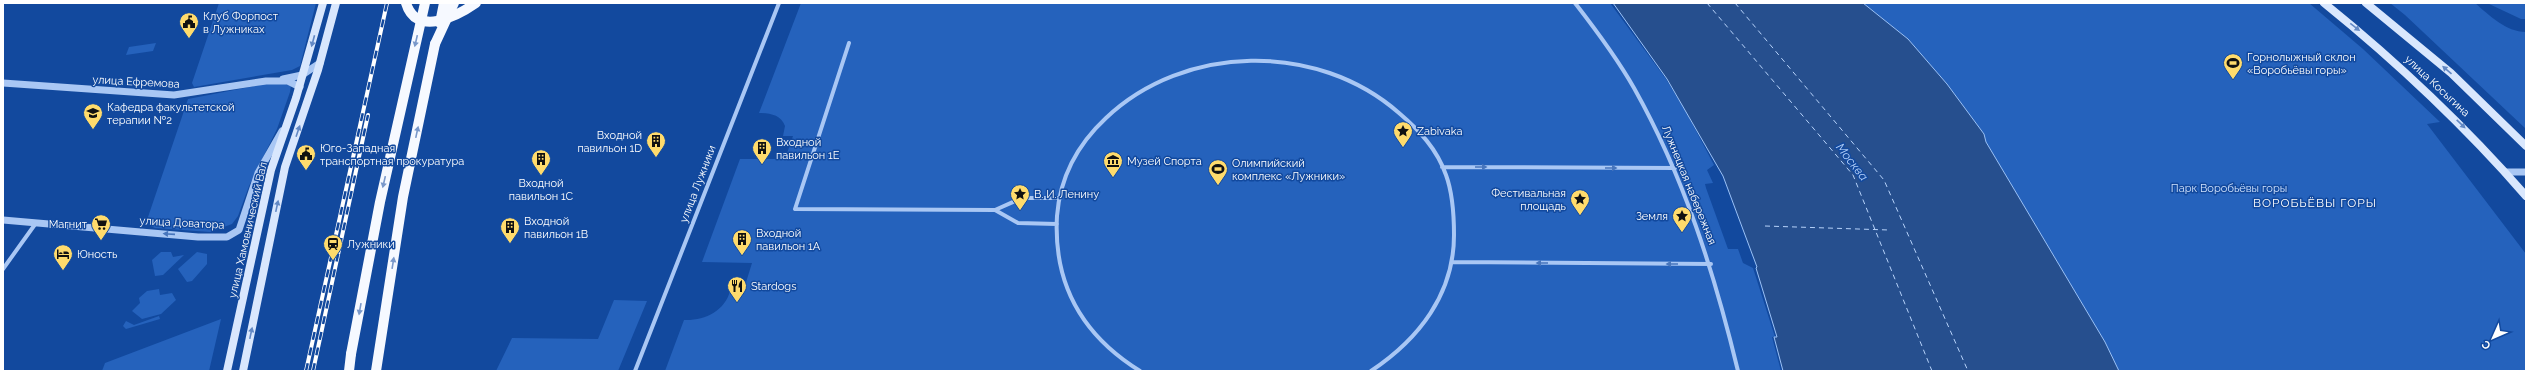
<svg xmlns="http://www.w3.org/2000/svg" width="2529" height="374" font-family="Raleway,sans-serif">
<style>
.green{fill:#2562bc}
.water{fill:#264f8e;stroke:#9bc2f7}
.lines{fill:none;stroke-linecap:round;stroke-linejoin:round}
.ferry{stroke:#b6d2fa;stroke-width:1;stroke-dasharray:5 4;stroke-linecap:butt}
.minor{stroke:#a9c7f4;stroke-width:4}
.tertiary{stroke:#a9c7f4;stroke-width:7}
.secondary{stroke:#d9e7fd;stroke-width:8}
.primary{stroke:#f6f9ff;stroke-width:10}
.rail-casing{stroke:#fff;stroke-width:4}
.rail{stroke:#12499e;stroke-width:2.5;stroke-dasharray:8;stroke-linecap:butt}
.primary-bridge{stroke:#f6f9ff;stroke-width:10}
.oneway{fill:#6288c4}
.oneway2{fill:#7998ca}
.oneway3{fill:#4775bc}
.labels{text-anchor:middle;dominant-baseline:central;stroke-width:3;stroke-linejoin:round;paint-order:stroke}
.poi-label{font-size:11px;fill:#fff;stroke:#12499e;text-anchor:start}
.street-label{font-size:11px;fill:#fff;stroke:#12499e}
.park-label{font-size:11px;fill:#d1e3fe;stroke:#12499e}
.water-label{font-size:12px;font-style:italic;fill:#b6d2fa;stroke:#12499e}
.neighbourhood-label{font-size:12px;letter-spacing:1px;fill:#fff;stroke:#12499e}
</style>
<rect width="100%" height="100%" fill="#12499e"/>
<path class="green" d="M219 3H316L300 66 292 70 194 87 192 83Z
M801 3H1610L1666 79 1685 110 1714 165 1707 170 1713 183 1705 184 1706 188 1728 249H1738L1743 263 1753 268 1775 337H1772L1781 371H665L684 320C704 321 725 311 730 291L743 292 752 263 702 262 740 159H785L793 136H783L785 126C781 115 770 113 759 113Z
M1863 3H2309L2363 49 2440 122 2427 124 2526 254V371H2119L2105 342 1986 142 1984 134 1947 84 1908 39Z
M2390 3H2475C2489 15 2506 32 2526 32V129L2405 15Z
M2487 3H2526V19H2521Z
M156 43 153 51 126 55 129 47Z
M275 82 291 85 290 92 277 129 249 186 238 216 232 224 210 232 155 228 148 225 147 220 188 99Z
M161 252H171L173 257 184 255 163 275 155 276 152 260Z
M197 252 207 254V264L192 281 187 282 178 269Z
M159 289 160 295 172 293 176 300 161 314 142 319 132 311 140 303 139 298 147 291Z
M614 300 647 301 618 371H496L512 338 598 339Z
M159 316 160 319 126 329 123 326 126 321 134 325Z
M221 319 209 371H102L105 363Z"/>
<path class="water" d="M1613 3H1863L1908 39 1947 84 1984 134 1986 142 2105 342 2119 371H1783L1774 337H1777L1756 268 1757 267 1723 176 1667 79Z"/>
<g class="lines">
<path class="ferry" d="M1707 3 1853 175 1932 371
M1735 3 1884 180 1968 371
M1765 226 1889 230"/>
<path class="minor" d="M1575 3C1596 30 1617 58 1634 88 1684 177 1714 272 1738 371
M849 43 795 209 995 210
M1442 167 1675 168
M1057 224 1018 223 995 210 1022 198H1059
M1453 262 1711 264
M3 269 36 223
M635 371 779 3
M1140 371C1082 335 1053 285 1057 216 1060 177 1078 144 1106 118 1184 44 1317 41 1399 113 1419 130 1437 149 1446 175 1453 194 1454 215 1454 235 1454 294 1419 339 1371 371"/>
<path class="tertiary" d="M283 79 302 75 320 63
M3 83 174 95 266 81H288L300 87
M2506 172H2526
M3 220 198 237H227L239 230 258 173 282 131"/>
<path class="secondary" d="M2324 3C2397 62 2464 125 2526 196
M2366 3 2451 73 2526 146
M227 371 271 170 296 98 323 3
M243 371 285 167 318 70 336 3"/>
<path class="primary" d="M406 3C416 37 456 17 476 3
M349 371 351 354
M376 371 403 197 435 44"/>
<defs>
<path id="rail" d="M306 371 387 3
M313 371 368 115"/>
</defs>
<use href="#rail" class="rail-casing"/>
<use href="#rail" class="rail"/>
<path class="primary-bridge" d="M440 23 444 3
M435 44 454 3
M351 354 380 202 425 3"/>
</g>
<defs><path id="oneway-solid" d="M-6-.8H1V-3.2L6.5 0L1 3.2V.8H-6Z"/></defs>
<g class="oneway">
<use href="#oneway-solid" transform="translate(2355 27) rotate(38)"/>
<use href="#oneway-solid" transform="translate(313 41) rotate(105)"/>
<use href="#oneway-solid" transform="translate(2447 70) rotate(-139)"/>
<use href="#oneway-solid" transform="translate(2461 124) rotate(44)"/>
<use href="#oneway-solid" transform="translate(298 131) rotate(-71)"/>
<use href="#oneway-solid" transform="translate(277 206) rotate(-78)"/>
<use href="#oneway-solid" transform="translate(251 333) rotate(-78)"/>
</g>
<g class="oneway2">
<use href="#oneway-solid" transform="translate(416 41) rotate(103)"/>
<use href="#oneway-solid" transform="translate(417 132) rotate(-78)"/>
<use href="#oneway-solid" transform="translate(384 182) rotate(103)"/>
<use href="#oneway-solid" transform="translate(393 263) rotate(-81)"/>
<use href="#oneway-solid" transform="translate(360 309) rotate(100)"/>
</g>
<g class="oneway3">
<use href="#oneway-solid" transform="translate(1481 167)"/>
<use href="#oneway-solid" transform="translate(1611 168)"/>
<use href="#oneway-solid" transform="translate(169 234) rotate(-176)"/>
<use href="#oneway-solid" transform="translate(1542 263) rotate(180)"/>
<use href="#oneway-solid" transform="translate(1672 264) rotate(-180)"/>
</g>
<defs>
<symbol id="civic-pin" viewBox="-11 -11 22 30"><path d="M0 17L-7.5 6A9.5 9.5 0 1 1 7.5 6Z" fill="#ffdb6c" stroke="#12499e"/><path d="M-.6-6.5H3V-4.5H.6V-3L4-1V1h2V6H-6V1h2V-1L-.6-3ZM-1.2 2.5V6h2.4V2.5Z" fill="#111"/></symbol>
<symbol id="stadium-pin" viewBox="-11 -11 22 30"><path d="M0 17L-7.5 6A9.5 9.5 0 1 1 7.5 6Z" fill="#ffdb6c" stroke="#12499e"/><path d="M0-5a6.5 5 0 1 0 0 10a6.5 5 0 1 0 0-10ZM-3.5-1.8h7v3.6h-7Z" fill="#111"/></symbol>
<symbol id="university-pin" viewBox="-11 -11 22 30"><path d="M0 17L-7.5 6A9.5 9.5 0 1 1 7.5 6Z" fill="#ffdb6c" stroke="#12499e"/><path d="M0-5L7-2L0 1L-7-2ZM-4 1L0 2.5L4 1V4Q0 6-4 4Z" fill="#111"/></symbol>
<symbol id="sight-pin" viewBox="-11 -11 22 30"><path d="M0 17L-7.5 6A9.5 9.5 0 1 1 7.5 6Z" fill="#ffdb6c" stroke="#12499e"/><path d="M0-6L1.8-2.2L6-1.7L2.9 1.2L3.7 5.4L0 3.3L-3.7 5.4L-2.9 1.2L-6-1.7L-1.8-2.2Z" fill="#111"/></symbol>
<symbol id="building-pin" viewBox="-11 -11 22 30"><path d="M0 17L-7.5 6A9.5 9.5 0 1 1 7.5 6Z" fill="#ffdb6c" stroke="#12499e"/><path d="M-4-6H4V6H1V3H-1V6H-4ZM-2.5-4.3h1.7v1.8h-1.7ZM.8-4.3h1.7v1.8H.8ZM-2.5-1h1.7V.8h-1.7ZM.8-1h1.7V.8H.8Z" fill="#111"/></symbol>
<symbol id="museum-pin" viewBox="-11 -11 22 30"><path d="M0 17L-7.5 6A9.5 9.5 0 1 1 7.5 6Z" fill="#ffdb6c" stroke="#12499e"/><path d="M0-6L6-3V-2H-6V-3ZM-5-1h2V3h-2ZM-1-1h2V3h-2ZM3-1h2V3H3ZM-6 4H6V6H-6Z" fill="#111"/></symbol>
<symbol id="supermarket-pin" viewBox="-11 -11 22 30"><path d="M0 17L-7.5 6A9.5 9.5 0 1 1 7.5 6Z" fill="#ffdb6c" stroke="#12499e"/><path d="M-6-5.5h2.5l.6 2H6L4.5 2H-2.5L-4.4-4H-6ZM-1.5 3.2a1.3 1.3 0 1 0 .1 0ZM3 3.2a1.3 1.3 0 1 0 .1 0Z" fill="#111"/></symbol>
<symbol id="station-pin" viewBox="-11 -11 22 30"><path d="M0 17L-7.5 6A9.5 9.5 0 1 1 7.5 6Z" fill="#ffdb6c" stroke="#12499e"/><path d="M-3-6H3Q5-6 5-4V2Q5 4 3 4L4.5 6H3L1.5 4h-3L-3 6H-4.5L-3 4Q-5 4-5 2V-4Q-5-6-3-6ZM-3.5-4v3h7v-3ZM-3.5 1v1.5H-2V1ZM2 1v1.5H3.5V1Z" fill="#111"/></symbol>
<symbol id="hotel-pin" viewBox="-11 -11 22 30"><path d="M0 17L-7.5 6A9.5 9.5 0 1 1 7.5 6Z" fill="#ffdb6c" stroke="#12499e"/><path d="M-6-4.5h1.5V1H6V5H4.5V3h-9V5H-6ZM-4 0a1.8 1.8 0 1 1 3.6 0ZM.5 0V-2.5h3Q6-2.5 6 0Z" fill="#111"/></symbol>
<symbol id="restaurant-pin" viewBox="-11 -11 22 30"><path d="M0 17L-7.5 6A9.5 9.5 0 1 1 7.5 6Z" fill="#ffdb6c" stroke="#12499e"/><path d="M-5-6h1v4h1v-4h1v4h1v-4h1v5L-1.5 .5V6h-2V.5L-5-1ZM5-6V6H3V1.5H1.5Q1.5-4 5-6Z" fill="#111"/></symbol>
</defs>
<g fill-rule="evenodd">
<use href="#civic-pin" x="178" y="11" width="22" height="30"/>
<use href="#stadium-pin" x="2222" y="52" width="22" height="30"/>
<use href="#university-pin" x="82" y="102" width="22" height="30"/>
<use href="#sight-pin" x="1392" y="120" width="22" height="30"/>
<use href="#building-pin" x="645" y="130" width="22" height="30"/>
<use href="#building-pin" x="751" y="137" width="22" height="30"/>
<use href="#civic-pin" x="295" y="143" width="22" height="30"/>
<use href="#building-pin" x="530" y="148" width="22" height="30"/>
<use href="#museum-pin" x="1102" y="150" width="22" height="30"/>
<use href="#stadium-pin" x="1207" y="158" width="22" height="30"/>
<use href="#sight-pin" x="1009" y="183" width="22" height="30"/>
<use href="#sight-pin" x="1569" y="188" width="22" height="30"/>
<use href="#sight-pin" x="1671" y="205" width="22" height="30"/>
<use href="#supermarket-pin" x="90" y="213" width="22" height="30"/>
<use href="#building-pin" x="499" y="216" width="22" height="30"/>
<use href="#building-pin" x="731" y="228" width="22" height="30"/>
<use href="#station-pin" x="322" y="233" width="22" height="30"/>
<use href="#hotel-pin" x="52" y="243" width="22" height="30"/>
<use href="#restaurant-pin" x="726" y="275" width="22" height="30"/>
</g>
<g class="labels">
<g class="poi-label">
<text x="203" y="16">Клуб Форпост<tspan x="203" dy="13">в Лужниках</tspan></text>
<text x="2247" y="57">Горнолыжный склон<tspan x="2247" dy="13">«Воробьёвы горы»</tspan></text>
<text x="107" y="107">Кафедра факультетской<tspan x="107" dy="13">терапии №2</tspan></text>
<text x="1417" y="131">Zabivaka</text>
<text x="642" y="135" text-anchor="end">Входной<tspan x="642" dy="13">павильон 1D</tspan></text>
<text x="776" y="142">Входной<tspan x="776" dy="13">павильон 1E</tspan></text>
<text x="320" y="148">Юго-Западная<tspan x="320" dy="13">транспортная прокуратура</tspan></text>
<text x="1127" y="161">Музей Спорта</text>
<text x="1232" y="163">Олимпийский<tspan x="1232" dy="13">комплекс «Лужники»</tspan></text>
<text x="541" y="183" text-anchor="middle">Входной<tspan x="541" dy="13">павильон 1C</tspan></text>
<text x="1566" y="193" text-anchor="end">Фестивальная<tspan x="1566" dy="13">площадь</tspan></text>
<text x="1034" y="194">В. И. Ленину</text>
<text x="1668" y="216" text-anchor="end">Земля</text>
<text x="524" y="221">Входной<tspan x="524" dy="13">павильон 1B</tspan></text>
<text x="87" y="224" text-anchor="end">Магнит</text>
<text x="756" y="233">Входной<tspan x="756" dy="13">павильон 1A</tspan></text>
<text x="347" y="244">Лужники</text>
<text x="77" y="254">Юность</text>
<text x="751" y="286">Stardogs</text>
</g>
<g class="street-label">
<text transform="translate(136 82) rotate(3)">улица Ефремова</text>
<text transform="translate(2437 86) rotate(43)">улица Косыгина</text>
<text transform="translate(698 184) rotate(-69)">улица Лужники</text>
<text transform="translate(1689 185) rotate(68)">Лужнецкая набережная</text>
<text transform="translate(182 223) rotate(3)">улица Доватора</text>
<text transform="translate(248 230) rotate(-77)">улица Хамовнический Вал</text>
</g>
<g class="park-label">
<text x="2229" y="188">Парк Воробьёвы горы</text>
</g>
<g class="water-label">
<text transform="translate(1852 162) rotate(52)">Москва</text>
</g>
<g class="neighbourhood-label">
<text x="2315" y="203">ВОРОБЬЁВЫ ГОРЫ</text>
</g>
</g>
<rect width="2529" height="374" fill="none" stroke="#ffffff" stroke-width="8"/>
<g transform="translate(2493 338) rotate(225)" stroke="#12499e" stroke-width="3" paint-order="stroke">
<path d="M0-3L7 15L0 10L-7 15Z" fill="#ffffff"/>
<text y="-6" font-size="11" font-weight="bold" text-anchor="middle" fill="#ffffff">С</text>
</g>
</svg>
